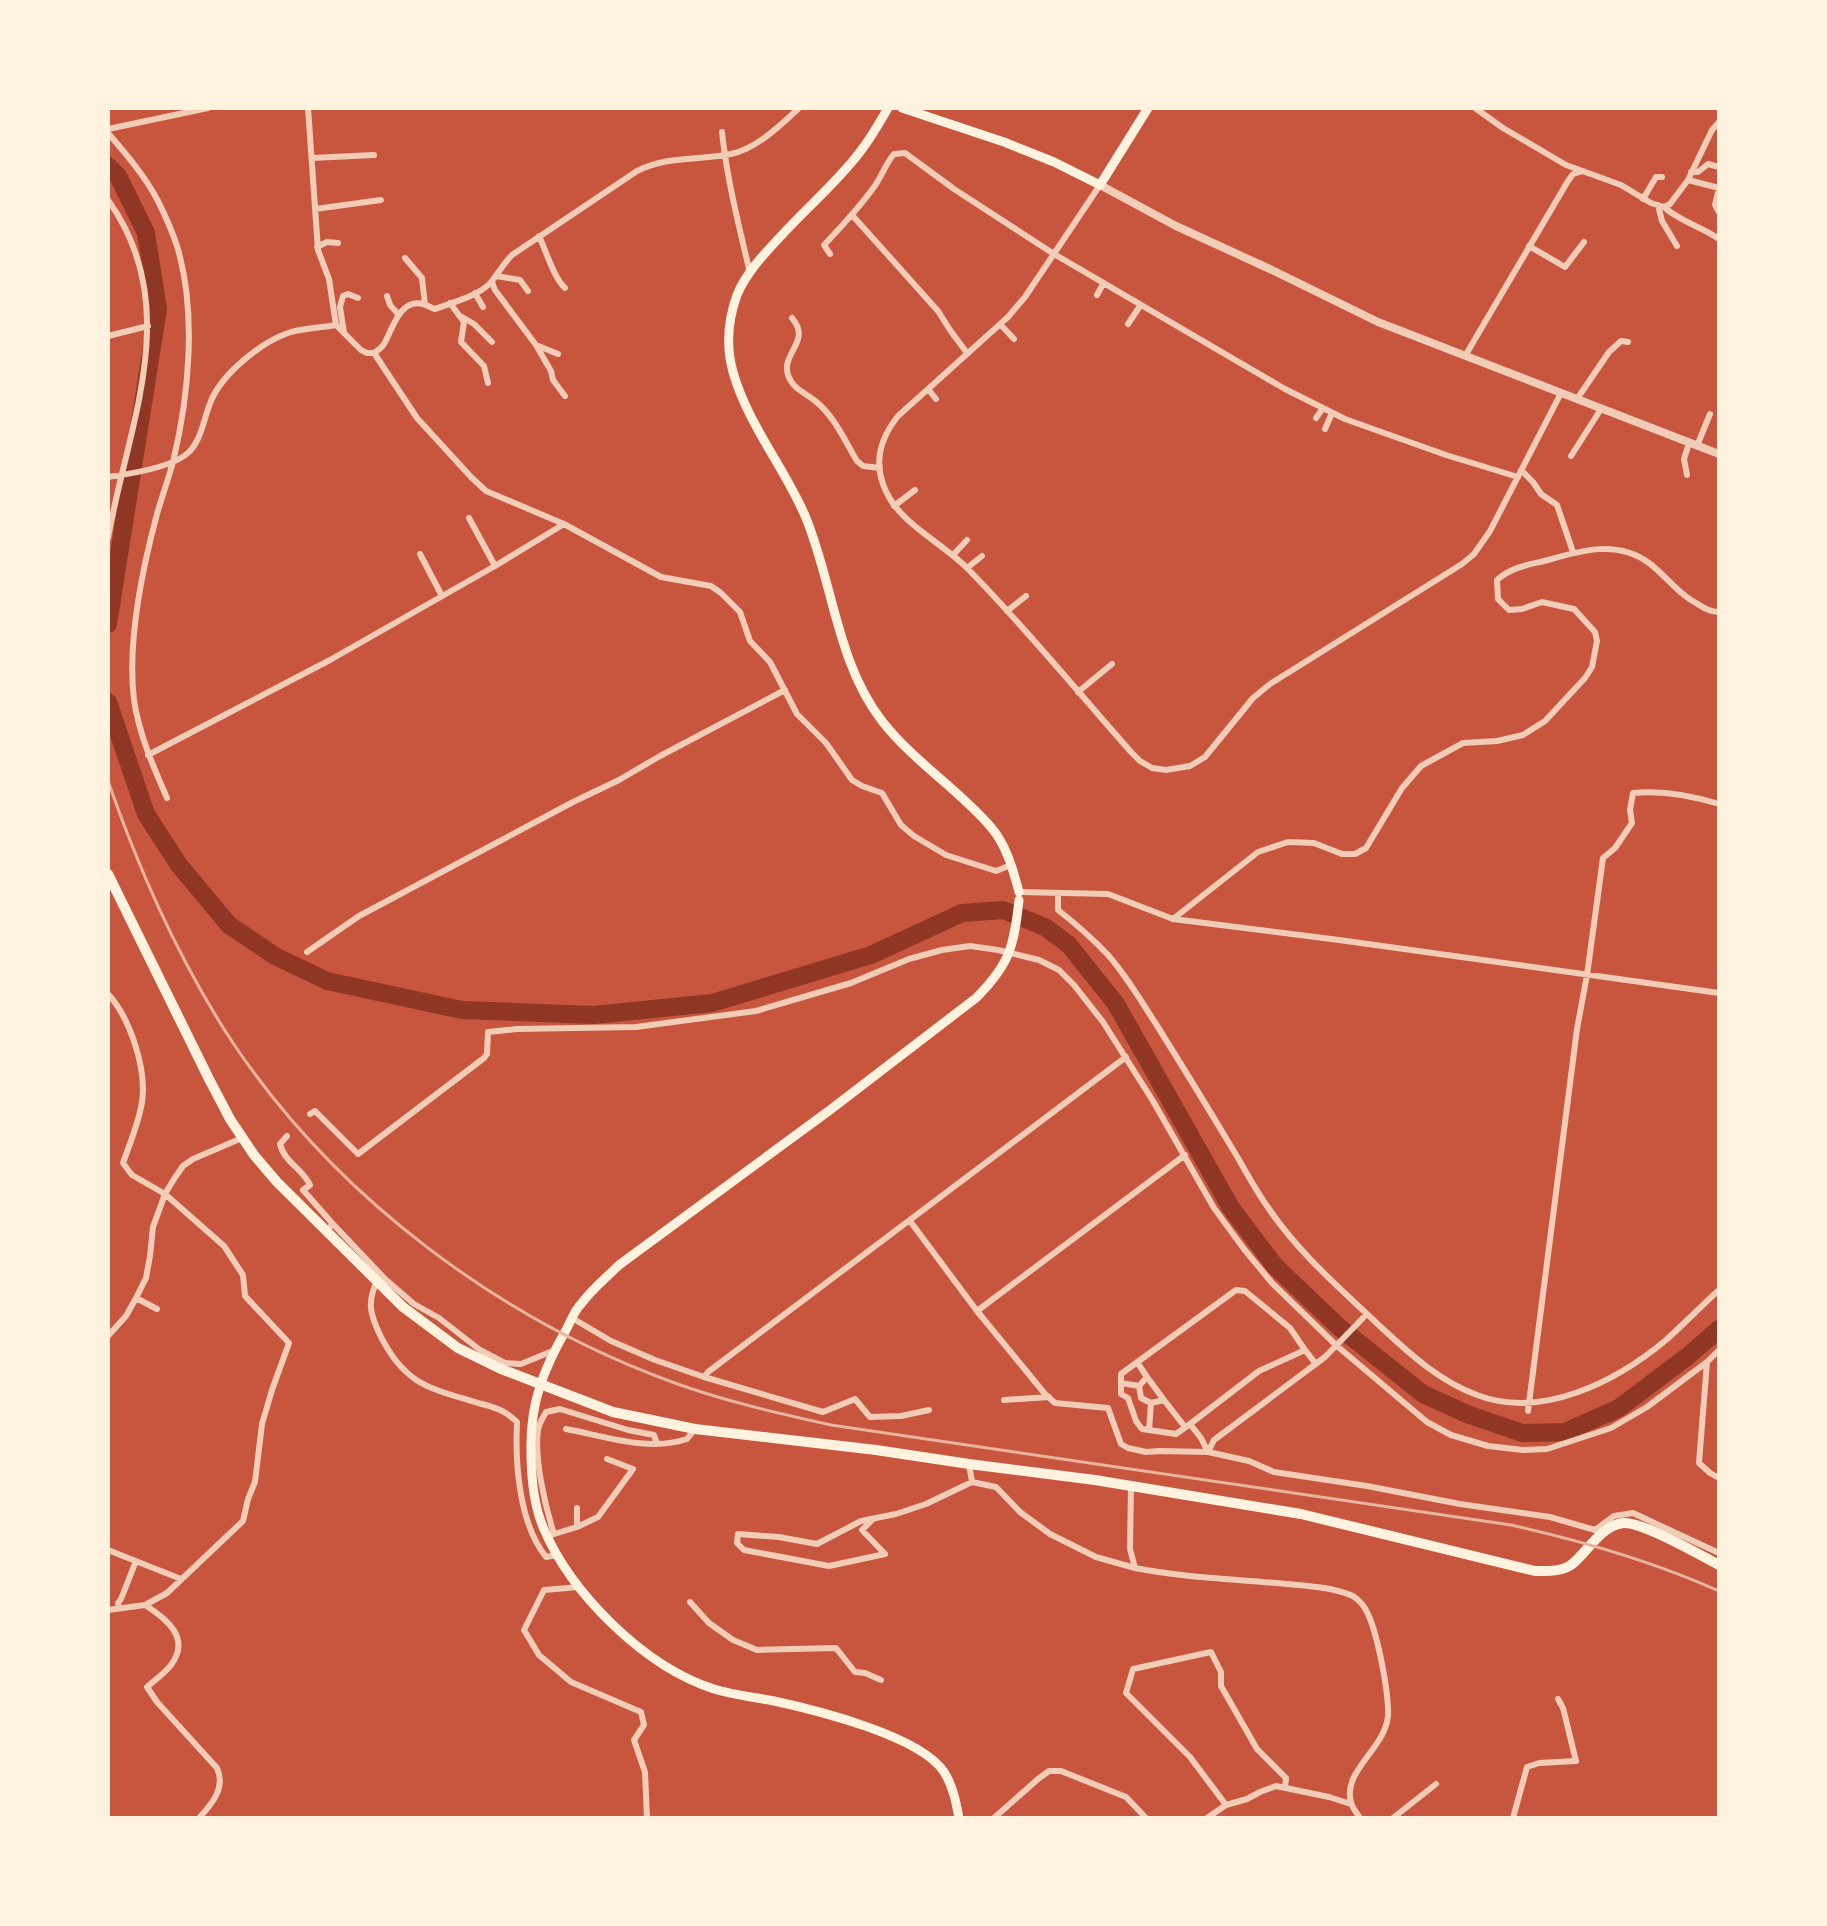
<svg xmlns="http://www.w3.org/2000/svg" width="1827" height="1926" font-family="'IBM Plex Sans',sans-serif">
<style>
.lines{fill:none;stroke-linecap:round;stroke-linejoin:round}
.river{stroke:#8f3625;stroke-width:18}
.minor{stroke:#f1ccb7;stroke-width:6}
.tertiary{stroke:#f1ccb7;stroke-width:8}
.secondary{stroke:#fff3e0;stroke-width:9}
.primary{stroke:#fff3e0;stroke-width:10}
.rail{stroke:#e9b49f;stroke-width:3}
</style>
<rect width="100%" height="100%" fill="#c8553d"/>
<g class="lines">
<path class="river" d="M108 166 118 176 146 233 158 309 108 624
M108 702 146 814 179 865 229 925 275 956 327 981 462 1010 594 1015 712 1003 871 955 962 913 1003 910 1045 927 1069 945 1116 1004 1231 1208 1275 1266 1339 1327 1423 1394 1467 1414 1522 1433 1565 1432 1619 1408 1688 1356 1719 1329"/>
<path class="minor" d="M308 108 318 250 329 279 336 325 361 350 367 353H374L417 418 471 477 486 491 564 524 661 577 711 586 721 593 740 612 750 641 770 662 797 714 826 743 852 780 862 786 882 793 901 825 914 836 946 855 996 871 1011 865
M1475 108 1503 128 1566 165 1621 185 1651 203 1664 207 1670 204 1688 180 1719 188 1715 205 1719 212
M108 129 208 108
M722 132C727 180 739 226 750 273
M108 133C126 154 145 176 158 201 165 215 172 231 177 246 197 312 189 396 173 462 168 480 162 497 157 514 142 570 127 642 134 700 139 734 153 766 167 798
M312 158 374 155
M1691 172H1698L1708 164 1719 167
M1688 180 1712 130 1719 122
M1100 185 1025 297 1008 317 898 416C882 436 874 459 883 484 896 523 941 541 968 569 1025 627 1077 691 1131 752L1140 761 1152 768 1166 770 1190 766 1205 757 1253 698 1270 684 1462 564 1474 554 1490 531 1561 393
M1643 199 1656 177H1662
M108 200C185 307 128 424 108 538
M1658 205 1662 221 1677 246
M1664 207C1679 221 1702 227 1719 239
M315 209 381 200
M852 215 938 311 950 330 967 353
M539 236C546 251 554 278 565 288
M1529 246 1565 267 1584 242
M317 247 327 242 338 243
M830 254 824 245C842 226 859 208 874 187 882 176 886 163 894 154L905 153 954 189 1054 254 1285 389 1345 419 1446 455 1518 477
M405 258 422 278 425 305
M496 276 520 280 528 291
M492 282 495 290 536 345 551 371 553 380 565 396
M475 293 483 307
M1097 295 1103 284
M387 296 390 305 399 315
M450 303 464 322 461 342 484 366 488 383
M462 317 474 324 492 342
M792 318C812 341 781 353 788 375 793 389 804 392 814 400 834 415 845 441 857 461L863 466 880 468
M1000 324 1014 339
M1128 324 1140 306
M344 333 340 307 343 296 348 294 358 298
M108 336 148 326
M536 345 558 354
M374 353C377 351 382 347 384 344 392 331 399 298 423 304 427 305 431 308 435 309 453 302 480 296 492 281 499 272 504 263 512 255L637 171C670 155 697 161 731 154 756 149 781 125 799 108
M1465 356 1568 181 1573 174 1583 171
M928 389 936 399
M1577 399 1609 352 1621 341 1628 342
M1316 418 1323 408
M1325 429 1332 413
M1697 446 1710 414
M1571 456 1601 409
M1521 470 1533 482 1541 494 1557 505 1573 552
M1687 475 1684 459 1689 443
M108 477C130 474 174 467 189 452 202 439 204 417 211 401 222 374 260 343 288 333 303 328 320 328 336 325
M894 506 915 490
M469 518 495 566
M420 554 442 596
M953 555 967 540
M967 568 982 556
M1007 611 1026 596
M1078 692 1112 664
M148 755 330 660 495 566 564 524
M1019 892 1108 894 1173 919 1339 940 1719 993
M1058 893V910C1076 924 1092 938 1108 955 1126 975 1141 1001 1156 1024 1181 1064 1205 1103 1229 1143 1242 1164 1253 1186 1267 1206 1299 1254 1342 1290 1383 1329 1411 1355 1441 1382 1477 1395 1542 1420 1617 1381 1666 1340 1684 1324 1701 1306 1719 1290
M1173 919 1258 852 1288 842 1314 843 1342 854H1355L1366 848 1402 788 1421 766 1463 743 1497 741 1523 735 1545 721 1585 678 1592 667 1597 641 1595 632 1574 609 1542 602 1522 609 1509 610 1498 599 1497 580C1513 566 1529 565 1548 560 1582 550 1618 540 1649 563 1664 574 1675 590 1691 600 1700 605 1708 612 1719 612
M307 952 359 916 573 802 619 780 660 756 785 690
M108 994C130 1018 147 1069 142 1102 139 1122 130 1143 123 1163L132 1175 165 1194 224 1246 243 1275 245 1296 289 1343 272 1390 262 1424 255 1482 248 1499 243 1521 167 1593 145 1605 108 1610
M310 1114 315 1111 358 1154 484 1058 487 1054 488 1032 517 1029 636 1027 756 1011 851 983 909 959 942 950 970 946 998 950 1039 960 1059 970 1074 985 1103 1022 1153 1101 1214 1208 1244 1249 1272 1283 1337 1346 1427 1422 1451 1435 1488 1446 1523 1450 1547 1449 1611 1428 1647 1407 1707 1362 1699 1463 1710 1473 1719 1478
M287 1136 280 1144C284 1162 303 1169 310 1185L303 1190 332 1223 331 1226
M910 1221 977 1311 1045 1394 1055 1403 1108 1408 1121 1444 1128 1448 1146 1452 1160 1451 1208 1452 1249 1461 1274 1472 1367 1486 1460 1504 1550 1517 1595 1530 1614 1516 1633 1513 1719 1553
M332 1223 385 1279 414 1304 439 1318 480 1350 505 1363 521 1364 555 1350
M377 1281C367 1302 370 1314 380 1335 405 1385 429 1388 478 1403 494 1407 505 1410 517 1422 515 1464 519 1523 546 1557L557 1555
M157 1309 136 1298 146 1278 150 1256 153 1227 165 1194 174 1179 183 1166 193 1159 242 1138
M977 1311 1185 1155
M572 1318 611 1341 655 1360 704 1377 823 1412 855 1399 870 1417 901 1416 929 1410
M108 1336 126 1316 136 1298
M1137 1362 1147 1377 1139 1386
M1707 1362 1719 1350
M704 1377 708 1372 1126 1057
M1147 1377 1164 1400
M1121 1383 1139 1386 1141 1398 1151 1403 1149 1430
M1004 1400 1049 1397
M1151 1403 1164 1400 1185 1427
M1528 1411 1577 1029 1587 975 1603 858 1615 848 1632 823 1630 810 1633 793C1663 790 1690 795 1719 804
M1190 1424 1176 1434 1142 1429 1136 1421 1128 1398 1121 1394V1374L1236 1290 1245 1291 1290 1328 1305 1350
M566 1429C604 1436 649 1452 687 1439L695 1429
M1208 1452 1214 1440 1325 1357 1363 1318
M1208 1452 1201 1438 1190 1424 1259 1371 1305 1350 1316 1364
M972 1482 996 1487 1020 1512 1050 1534 1096 1557 1135 1568
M1131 1486 1130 1549 1135 1568C1186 1578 1236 1579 1287 1584 1309 1586 1332 1587 1353 1596 1359 1600 1365 1607 1368 1614 1378 1636 1389 1693 1388 1716 1385 1749 1342 1771 1351 1802 1352 1808 1357 1813 1360 1818
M873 1519 862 1530 885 1554
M577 1527 598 1517 633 1469 607 1459
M554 1534C545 1506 534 1458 538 1430 539 1423 543 1418 546 1412L560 1409 628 1430 654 1435 657 1444
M551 1535 577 1527V1508
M108 1550 181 1579
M885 1554 829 1566 744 1550 737 1543 738 1534 779 1537 817 1544 861 1521 896 1514 926 1504 972 1482 969 1464
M579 1587 544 1590 524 1630 539 1655 571 1682 641 1712 644 1725 634 1740 645 1772 647 1818
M690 1602 709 1623 733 1640 757 1650 836 1648 855 1672 865 1673 881 1680
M145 1605C167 1619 191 1638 171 1665 165 1673 155 1680 147 1687L157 1702 217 1768C226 1788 212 1804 199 1818
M119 1608 118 1603 121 1599 136 1561
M1226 1805 1190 1757 1126 1693 1133 1669 1211 1652 1221 1672V1686L1257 1749 1286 1778 1285 1788
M994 1818 1038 1779 1049 1771H1061L1126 1797 1146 1818
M1207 1818 1226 1805 1247 1799 1260 1792 1276 1786 1329 1797 1351 1804
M1393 1818 1436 1784
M1513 1818 1527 1767 1539 1763 1576 1761 1563 1708 1558 1699"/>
<path class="tertiary" d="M1100 185 1176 226 1272 270 1378 322 1719 454"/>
<path class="secondary" d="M888 108C877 127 866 146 851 163 829 189 803 212 780 237 764 254 746 273 737 295 728 320 726 347 733 372 748 425 785 468 806 518 833 584 837 663 882 721 913 761 957 788 990 826 1006 844 1013 869 1019 892
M902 108 1004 142 1054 162 1100 185 1148 108
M959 1818C956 1802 953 1786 944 1772 921 1736 816 1710 774 1701 754 1697 733 1695 714 1689 645 1667 571 1594 543 1527 533 1503 531 1476 531 1450 530 1404 543 1370 566 1330 571 1321 574 1311 581 1304 592 1289 606 1278 619 1265L830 1110 976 998C1010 964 1014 946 1019 900"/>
<path class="primary" d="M108 874 209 1079 230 1119 254 1155 277 1182 403 1307 458 1348 501 1369 613 1412 695 1429 876 1450 969 1464 1095 1480 1301 1514 1535 1571C1546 1571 1561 1572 1571 1565 1588 1552 1600 1526 1623 1523 1642 1521 1700 1555 1719 1565"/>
<path class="rail" d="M108 781C140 873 179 961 233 1043 336 1197 499 1319 672 1382 724 1401 777 1413 831 1425L1511 1525C1583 1541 1652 1561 1719 1591"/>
</g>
<rect width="1827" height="1926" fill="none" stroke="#fff3e0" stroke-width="220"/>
</svg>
